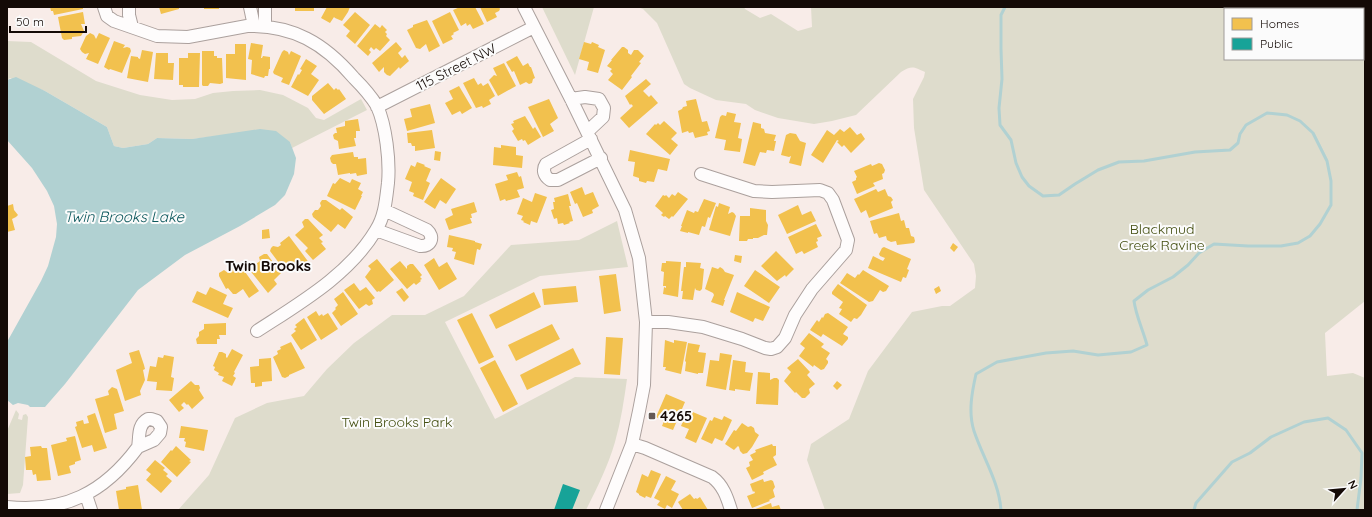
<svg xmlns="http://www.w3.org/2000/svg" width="1372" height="517" font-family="Quicksand,sans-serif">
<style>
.green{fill:#dedccc;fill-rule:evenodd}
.water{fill:#b1d1d2}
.homes{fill:#f2c14e}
.public{fill:#17a398}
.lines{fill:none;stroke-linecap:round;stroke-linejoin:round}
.stream{stroke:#b1d1d2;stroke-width:3}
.minor-casing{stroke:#aba09d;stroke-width:14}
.minor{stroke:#fefcfc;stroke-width:12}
.poi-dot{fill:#645955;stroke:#fbfbfb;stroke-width:1.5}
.labels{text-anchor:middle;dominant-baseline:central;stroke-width:4;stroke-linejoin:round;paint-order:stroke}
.street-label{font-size:14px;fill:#140a06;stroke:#fbfbfb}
.park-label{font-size:14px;fill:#434e10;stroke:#fbfbfb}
.poi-label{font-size:14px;font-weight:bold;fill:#140a06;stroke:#fbfbfb;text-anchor:start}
.water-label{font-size:15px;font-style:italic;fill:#0d585d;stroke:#fbfbfb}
.neighbourhood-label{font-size:15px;font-weight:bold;fill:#140a06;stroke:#fbfbfb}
</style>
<rect width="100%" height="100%" fill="#f8ece8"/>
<path class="green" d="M542 7H594L575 75Z
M637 7H744L745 9 760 18 771 14 798 31 812 27 811 7H1365V301L1325 333 1327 376 1353 373 1365 378V510H825L807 460 811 444 849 419 868 371 912 312 942 306H950L975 288 976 276 974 264 924 190 914 128 913 99 924 77 925 72C914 67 912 65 901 72L856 115 832 121 814 124 778 118 755 110 746 104 716 100 690 88 684 84 657 23 643 9ZM1225 9H1363V59H1225Z
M7 41 31 42 96 81 140 95 172 100 195 99 213 93 233 91 260 90 283 95 308 108 316 118 324 120 361 99 367 110 292 148 290 142 225 135 192 139 157 138 148 144 123 148 114 146 107 127 45 91 10 78 7 80Z
M617 221 628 267 540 276 445 322 495 419 575 377 627 379C624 400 621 421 615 442 608 466 597 488 586 510H178L209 475 235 418 267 403 304 396 327 369 354 343 392 315H425L464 296 511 245 579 240Z
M16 410 19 414 18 419 22 420 23 415 26 414 28 417 23 485 20 493 7 494V431Z"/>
<path class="water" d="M16 77 45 91 107 127 114 146 123 148 148 144 157 138 192 139 260 129 276 131 290 142 296 158 294 174 285 195 275 205 240 226 185 255 138 290 114 321 65 384 45 407H30L28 405 18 403 13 405 7 400V342L41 281 48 266 56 237 57 224 54 206 47 191 32 168 7 140V80Z"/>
<path class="homes" d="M50 7H83V9L54 15 53 11H51Z
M159 7H179V9L161 14Z
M204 7H219V9H204Z
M295 7H314V11H295Z
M327 7H350L348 12 342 21 335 18 334 17 330 23 321 18Z
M460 7H475L484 24 473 29 470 24 467 26 466 23 461 26 453 10Z
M480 7H499L500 9 499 11 495 13 497 17 487 22Z
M83 12 85 24H81L84 31 81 36 72 37V39L64 40 62 38 58 17Z
M355 12 370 25 355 44 346 36 350 31 343 25Z
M450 12 459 30 453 33 454 34 451 36 453 39 443 44 432 21Z
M427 20 440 46 429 52 426 44 420 49 416 48 407 30 413 27V25Z
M375 24 380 28 382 25 387 30 385 32 387 34 386 36 390 40 380 51 376 48 374 50 371 47 369 50 371 52 368 56 357 46Z
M90 33 94 35 96 39 99 33 110 38 98 64 86 59 89 53 85 54 82 52 80 49 86 36Z
M114 41 125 45 123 48 127 47 130 48 131 51 122 73 110 69 109 70 104 67Z
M396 42 402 49 398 53 402 58 405 55 409 61 400 69 399 67 390 76 387 75 384 72V67L379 72 372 63Z
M584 42 591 44 592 42 599 45 598 47 605 50 598 73 587 70 589 62 579 59Z
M251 43 263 45 261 58H262L263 56 270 57V69H269L268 76H265L264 78 251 74 252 60 248 59Z
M235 44H246V80L226 78V54H235Z
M622 47H624L628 50V53L631 55 634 50H638L644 56 639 62 641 63 631 76 632 77 622 90 608 80 613 74 610 71 612 69 607 66 612 60H611Z
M142 50 153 52 148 82 127 78 131 56 138 57V58L140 59Z
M284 50 288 52 289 55 291 51 301 56 289 85 281 82 283 78 274 74 273 72 282 52Z
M202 51H214V56H217V58H222L223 83 220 84 210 83 208 86H203L202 85Z
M156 53H168V63H174L173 80 154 79Z
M188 53H200L199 87H183V85H179V58H188Z
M517 56 523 66 528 63 530 67H531L535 78 533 79 532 83 529 84 526 82 520 85 514 71 512 72 506 62Z
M306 59 317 66 311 74 319 80 308 96 291 87 298 74 299 75 302 70 300 69Z
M504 63 516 86 498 96 489 80 494 75 497 76 493 68Z
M474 78 478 85 481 83 483 86 488 83 495 96 489 100 491 104 483 108 482 106 476 108 463 83Z
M646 79 651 84 643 91 649 97 651 95 658 103 629 128 620 118 633 106 631 104 630 105 625 96Z
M328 83 334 90 336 88 338 90 339 89 346 99 324 114 312 100V96Z
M459 86 472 108 462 114 460 111 452 115 445 103 453 99 449 91Z
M549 99 558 118 550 124 554 131 543 137 528 107Z
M696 99 702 122 707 121 710 131 707 132 708 135 695 138 693 132 689 133 688 131 682 133 678 111 682 109 683 107 687 106 686 101Z
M430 104 435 123 407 131 404 119 412 117 410 109Z
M727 112 736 114 734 122 741 123 738 138 742 139 740 152 724 150 726 140 715 138 720 117 722 115 726 116Z
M525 116 533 129 535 127 541 137 528 145 525 140 523 141 522 139 518 141 512 131 514 129 511 124 514 123 513 121Z
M358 119 360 131H356V138H354L356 146 339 149 338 141 334 139 333 135 335 133H337L336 128 345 126V121Z
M664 121 677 133 671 139 678 145 670 155 646 134 655 124 656 125 658 123 660 125Z
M753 122 761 124V128L764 129 765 133 776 135 774 141H776L774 151 767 150 766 153 760 152 755 166 743 163Z
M850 127 857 135 861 133 865 139 851 153 844 145 842 147 837 142 839 141 837 140 823 163 811 155 827 130 834 135 840 129 844 132Z
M432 130 435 148 415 151V146H412L411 143H408L407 133Z
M790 133 796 134 800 141 806 143 801 166 789 163 791 156 789 157 781 155 786 135Z
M501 145 516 147V155L523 156 522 168 493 165 494 147 501 148Z
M630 150 670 159 667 171 658 169 654 182 647 181 646 183 639 181V178L633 176 635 162 628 161Z
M435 151 441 152 440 161 434 160Z
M353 152 354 157H358V159L366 158 367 174 357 176 356 173 350 174V173L338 175 336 164H333L331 162 330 158 332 155Z
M417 162 425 165 424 166 431 169 426 181 430 183 423 200 413 196 414 193 409 191 412 182 405 179 411 165 415 167Z
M879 163 882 164 885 170 884 173 882 174 883 179 873 183 875 186 857 194 852 182 856 180V178L857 177 854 171 871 164 872 166Z
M517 172 519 177 521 176 524 188 517 190 520 197 506 201 505 199 500 201 495 184 508 180 506 175Z
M340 178 350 183 352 179 361 183 358 189 363 192 361 196H362L355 210 327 196 333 183 335 184Z
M441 178 456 189 446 204 440 200 435 209 424 202Z
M582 187 585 195 593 192 599 206 592 210 593 213 583 217 577 203 575 204 570 192Z
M876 189 878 192 885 189 888 196 891 197 893 200 891 202 893 208 869 218 866 210 861 213 854 199Z
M678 192 688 199 673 217 672 216 669 219 665 216 664 217 661 215 663 213 655 206 663 195 665 196 666 195 669 198 672 194 675 196Z
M535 193 547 197 537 223 531 221 530 225 523 222 524 221 521 220 523 216 517 214 523 198 532 202Z
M568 194 571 206H569L573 221 569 222 570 223 564 225 563 223 558 224 557 218 554 219 551 210 554 209 553 202H555L554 198Z
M704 199 716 203 710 218 708 217 705 227 702 226 699 235 688 232V233L680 231 682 226H681L687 210 694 213 695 211 698 212Z
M322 200H326L340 210 342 208 353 217 345 229 338 224 331 232 313 217 312 214 315 210H318L321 206 320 203Z
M474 202 477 212 471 214 472 218H470L472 223 449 230 445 219 453 215 451 209Z
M719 203 730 207 728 214 732 212 734 213 736 216 730 236 709 230 716 206 718 207Z
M13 204 14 210 18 215 16 217 12 219 15 230 7 232V206Z
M798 205 802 215 811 211 816 221 787 234 778 215Z
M750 208 766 210V221L768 225 767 235H764L758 238H753V239H748L747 241H739L740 216H750Z
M899 213 901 221 904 220 906 228H909L911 236 914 237 915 241 914 243 897 245 896 241 891 242 887 240 886 236 879 238 877 233 874 234 870 221Z
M305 219H308L323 235 319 238 323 242 321 243 326 249 313 260 305 251 308 248 295 235 304 227 302 222Z
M816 224 822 236 817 238 818 241 816 242 818 247 804 254 802 251 796 254 788 237Z
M269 229 270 238 262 239V230Z
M449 235 475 241V242L482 244 480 250 477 249 474 265 454 259 456 252 452 251 453 248 447 247Z
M289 236 310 264 300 272 293 262 289 265 291 267 285 271 270 251 271 248 273 246 278 247 281 245 280 243Z
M953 243 958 247 954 252 950 248Z
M884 247 911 259 907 269 909 270 906 278 903 277 901 282 868 268 873 256 883 261 885 258 880 256 879 254 882 248Z
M776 251 794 269 786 277 785 275 777 281 761 266Z
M264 254H267L281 273 274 280 277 284 268 293 248 268 252 263 256 264 260 261 259 257Z
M735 255 742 256 741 263 734 261Z
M434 258 439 267 447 262 457 279 439 290 424 265Z
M377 259 394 280 380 292 379 291 377 292 365 277 371 269 368 266Z
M400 261 407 269V266L410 264H413L422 275 420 277 422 279 420 280 421 281 416 285 414 283 407 289 390 269Z
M666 261 681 262 678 297 663 294 664 287 666 288V286H663L664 272 661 271 662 263H666Z
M686 262 701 263 700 268 704 269 702 289 700 291 696 290 695 288 693 300 682 299 683 291H681L684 267H686Z
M234 264H237L238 266 240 265 259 291 249 298 243 289 236 294H233L228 288 226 289 219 276V273L224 270 228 273 232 270 231 266Z
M712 267 718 269 720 267 723 269 725 272 734 275 724 300H725L723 306 711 302 714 295 713 293 705 289Z
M755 270 780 287 769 303 744 286Z
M863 270 889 286 886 291 883 292 880 290 873 301 869 302 840 283 847 273 855 278 858 274 859 275Z
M616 274 621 311 604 314 599 276Z
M354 283 360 291 366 287 375 298 372 300 373 304 369 306 366 304 359 309 344 290Z
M838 284 867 305 861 315 857 319 854 318 851 322 839 314 842 309 839 308 843 302 832 294V292Z
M576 286 578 302 544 305 542 289Z
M939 286 941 291 936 294 934 289Z
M210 287 227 295 223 304 233 308 228 318 192 302 197 291 206 295Z
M402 288 409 297 404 302 396 292Z
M343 292 358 314 341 326 332 313 336 309 335 308 338 305 334 299Z
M534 292 541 307 496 329 489 315Z
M737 292 770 307 763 321 755 318 753 322 730 312Z
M316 311 319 316 322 314 323 316 328 313 338 329 321 340 307 317Z
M472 313 494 357 479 364 457 320Z
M828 313 848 327 843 334 848 337V339L842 346 823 334 821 337 810 330 817 320 819 322 822 317 823 318 825 314Z
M304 318 317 340 301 350 291 335 296 331 294 329 297 327 295 325Z
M226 323V335H219L220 339H217V344H197L196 339 199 336V332L204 329V324Z
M552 324 560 339 516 361 508 345Z
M809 333 824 344 821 347 830 353 826 359 828 361V363L824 369 821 370 814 365 813 367 799 356 805 348 800 344Z
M606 337 623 338 620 375 604 374Z
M665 340 674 343V340L687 342 681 374 665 370 666 367H663Z
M291 342 305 368 289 375V376L285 378 282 377 273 357 278 354 277 351 281 349 280 347Z
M688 343 700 345 698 352 706 353 703 373H698V374L685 371 686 362 685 361Z
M573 348 581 364 527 390 520 375Z
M232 349 243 355 234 372 235 373 233 376 236 378 232 386 222 381 224 377 218 375 219 373 214 370 215 367 213 366 219 352H222L226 354V357L227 358Z
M139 350 144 365 145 369 143 370 145 380 140 391 141 395 125 401 116 370 132 363 129 353Z
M720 353 732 355 726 390 706 386 710 360 719 361Z
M164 355 174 357 171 377 174 378 172 391 156 390 157 382 147 381 150 366 156 367 158 357 163 358Z
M271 358 272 381 262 382V386L255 387V383H251L250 367 259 366V359Z
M798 359 810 372 807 375 815 384 809 389 810 393 805 398H802L796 392 795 393 784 381 791 372 787 368Z
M495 360 518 404 503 412 480 368Z
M733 360 746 362 745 372 753 373 750 391 735 389V391L729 390Z
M758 372 770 373V380L774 378H777L779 380 778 405 756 404Z
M191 381 195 385H199L200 388 199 390 204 398 192 409 188 404 187 405 184 402 181 405 184 408 179 412 169 400Z
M837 381 842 385 837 390 833 386Z
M112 387 117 389 124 411 114 414 117 429 105 433 95 399 109 395 108 391Z
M666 394 685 402 673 430 662 426 664 421 656 417Z
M688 410 707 418 696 443 685 438 689 429 681 426Z
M95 413 107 448 94 452 92 445 82 448 75 427 77 426 76 422 83 420 84 424 89 423 87 416Z
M724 416 732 420 723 440 722 441 715 438 712 444 701 439 710 420 712 421 714 417 722 420Z
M742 423 748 427 751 426 754 428 755 432 759 435 752 447 747 453 743 454 740 451 739 447 738 446 734 450 725 444 734 430 736 431Z
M181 426 208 430 204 451 185 447 186 442 184 441 185 438H179Z
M75 436 81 460 75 462V464L69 466 71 473 58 476 51 445 67 441 66 438Z
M772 444 773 446H776V455L773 457 777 465 763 472 764 474 752 480 746 468 750 466 749 462 753 460 750 455 756 452 755 450Z
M41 446 42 448H47L51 480 37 481 36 474 33 475 32 470H26L25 457 31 456 30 447Z
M176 446 191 460 189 461 191 462 177 477 161 462 171 450 172 451Z
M155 460 165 468 163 470 168 474 166 476 172 481 161 493 146 480 151 474 146 470Z
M651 470 661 474 651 498 646 496 645 498 639 495V494L636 492 642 474 648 477Z
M666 476 676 481 671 490 679 494 672 508 667 505 665 509 657 505 660 501 654 498Z
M763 479 764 482 771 480 773 481 775 487 773 490 775 497 769 500 770 501 752 508 747 496 755 493 754 491 753 492 750 484Z
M138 485 142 510H119L116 491 126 489V487Z
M690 494 694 499 696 498 697 499 700 497 708 510H683L678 502Z
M771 503 772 507 779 505 781 510H753Z"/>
<path class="public" d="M563 484 580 490 572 510H554Z"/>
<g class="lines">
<path class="stream" d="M1001 510C999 482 983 458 974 431 968 412 972 392 976 374L997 362 1046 353 1073 351 1098 355 1131 352 1147 345C1143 330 1136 316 1134 301L1148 290 1173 277 1188 265 1199 253 1214 244 1248 246H1281L1298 243 1310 236 1320 224 1331 205V181L1327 161 1313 133 1300 121 1287 115 1267 113 1246 125 1240 134 1238 143 1230 150 1195 152 1144 161 1119 162 1098 170 1075 184 1059 195 1043 196 1029 186 1022 177 1016 163 1011 140 1000 125 999 108 1002 79 1001 49V15L1005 7
M1194 510 1196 503 1232 462 1250 453 1271 437 1304 422 1328 418 1346 430 1362 453 1361 478 1357 510"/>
<defs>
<path id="minor" d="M104 7 107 16 114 21 157 36 188 37 247 26C293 25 324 43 354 78 362 86 371 96 377 106 386 126 390 161 388 183 386 199 385 216 376 230 349 275 300 303 257 331
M129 7V15L132 27
M250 7 254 26
M265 7V26
M524 7 571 99 625 210 639 258 646 322 644 385 639 411 632 444 606 510
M571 99 585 97 599 99 604 108 603 117 587 132
M377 107 534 27
M591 139 546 164C542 170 544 176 550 180H558L601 158
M376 230 420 246C431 247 435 237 427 230L384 210
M646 322H668L703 327 742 339 765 348 771 349 777 347 785 338 795 315 812 289 846 250 848 240 833 200 828 193 820 190 772 192 754 191 701 174
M148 419H151L157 421 161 427 160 433 154 440 138 447C140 437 137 425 148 419Z
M632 444 645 448 712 477C723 485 727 497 731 510
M86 495 91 510
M7 507C64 513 104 493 138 447"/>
</defs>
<use href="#minor" class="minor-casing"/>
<use href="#minor" class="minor"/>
</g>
<rect class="poi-dot" x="648" y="412" width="8" height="8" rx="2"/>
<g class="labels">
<g class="street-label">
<text transform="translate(456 67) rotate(-27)">115 Street NW</text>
</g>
<g class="park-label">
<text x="1162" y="229">Blackmud<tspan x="1162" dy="16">Creek Ravine</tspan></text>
<text x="397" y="422">Twin Brooks Park</text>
</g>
<g class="poi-label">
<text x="660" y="416">4265</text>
</g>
<g class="water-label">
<text x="124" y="216">Twin Brooks Lake</text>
</g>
<g class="neighbourhood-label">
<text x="268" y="265">Twin Brooks</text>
</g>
</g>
<rect width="1372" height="517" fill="none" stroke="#140a06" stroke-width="16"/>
<rect x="1224" y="8" width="140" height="52" fill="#fbfbfb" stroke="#9f9b99"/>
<rect x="1232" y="18" width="20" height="12" fill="#f2c14e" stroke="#9f9b99"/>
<text x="1260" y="28" font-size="12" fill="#140a06">Homes</text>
<rect x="1232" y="38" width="20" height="12" fill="#17a398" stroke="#9f9b99"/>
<text x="1260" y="48" font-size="12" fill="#140a06">Public</text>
<g transform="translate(1344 489) rotate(63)" stroke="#fbfbfb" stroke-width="3" paint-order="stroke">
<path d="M0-3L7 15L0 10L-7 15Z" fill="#140a06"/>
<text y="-6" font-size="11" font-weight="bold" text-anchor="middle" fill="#140a06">N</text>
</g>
<path d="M10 26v6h76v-6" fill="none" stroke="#140a06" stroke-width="2"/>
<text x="16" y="26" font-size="12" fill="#140a06" stroke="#fbfbfb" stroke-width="3" paint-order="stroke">50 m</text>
</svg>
